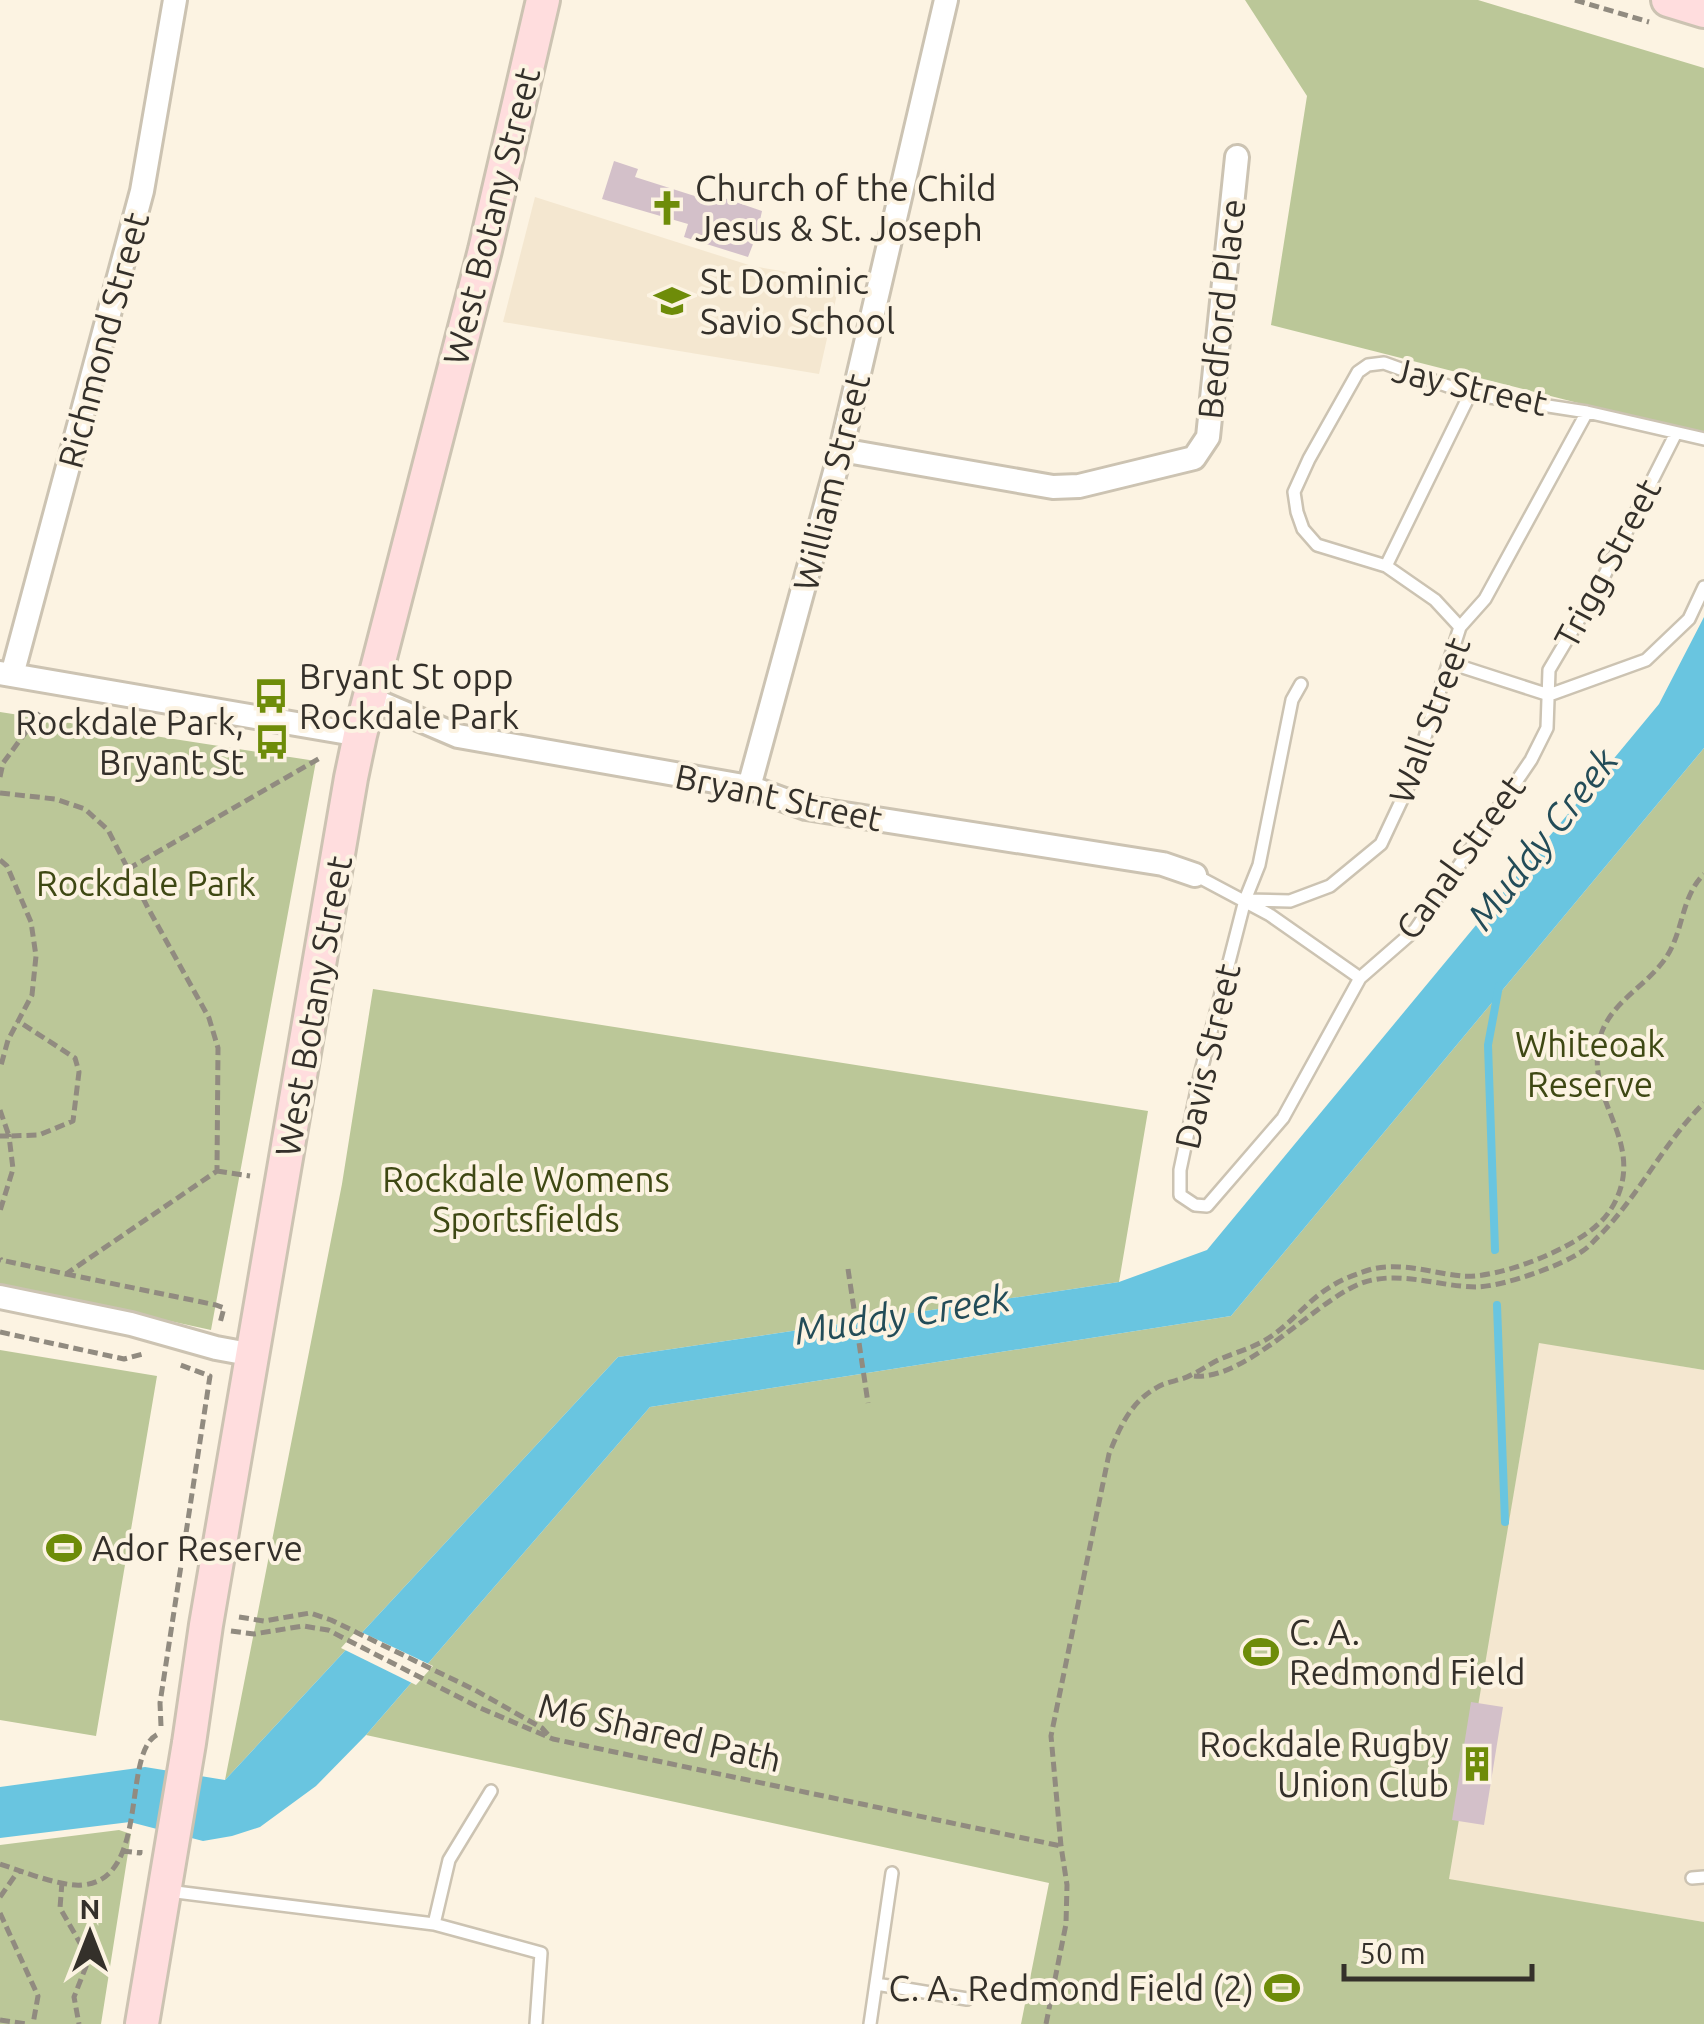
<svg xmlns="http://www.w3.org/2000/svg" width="1704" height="2024" font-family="Ubuntu,sans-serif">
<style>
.built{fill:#f4e7d0}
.green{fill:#bbc798}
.water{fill:#69c5e0}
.pier{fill:#fcf3e2}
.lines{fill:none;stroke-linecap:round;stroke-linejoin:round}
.stream{stroke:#69c5e0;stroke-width:8}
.building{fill:#d3c0c9}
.lane-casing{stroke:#ccc3b2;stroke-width:16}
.street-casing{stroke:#ccc3b2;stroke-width:28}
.secondary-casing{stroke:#ccc3b2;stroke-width:38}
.path{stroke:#918b80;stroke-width:5;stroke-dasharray:10 5;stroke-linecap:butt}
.lane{stroke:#fff;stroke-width:11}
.street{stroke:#fff;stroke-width:22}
.secondary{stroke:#ffddde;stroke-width:32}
.labels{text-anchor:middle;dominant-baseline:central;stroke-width:8;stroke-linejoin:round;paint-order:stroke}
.poi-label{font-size:35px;fill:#34302a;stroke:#fcf3e2;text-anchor:start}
.street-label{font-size:35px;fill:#34302a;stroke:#fcf3e2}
.park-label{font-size:35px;fill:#3e4813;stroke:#fcf3e2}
.water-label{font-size:38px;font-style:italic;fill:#234c58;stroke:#fcf3e2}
</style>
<rect width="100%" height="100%" fill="#fcf3e2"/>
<path class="built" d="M535 197 752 266 840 281 819 374 503 322Z
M1539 1342 1704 1370V1922L1448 1880Z"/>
<path class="green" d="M1245 0H1478L1704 68V435L1271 325 1307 96Z
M0 712 316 761 211 1330 0 1284Z
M1704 748V1370L1539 1343 1449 1879 1704 1922V2024H1021L1049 1883 366 1735 650 1407 1231 1316Z
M373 989 1148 1111 1119 1282 618 1357 225 1780 342 1184Z
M0 1350 157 1376 96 1736 0 1720Z
M119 1830 131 1834 101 2024H0V1845Z"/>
<path class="water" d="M1704 617V748L1231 1316 650 1407 366 1735 316 1786 260 1827 232 1836 203 1841 130 1822 0 1838V1787L145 1767 225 1780 618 1357 1119 1282 1207 1250 1659 704Z"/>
<path class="pier" d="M357 1630 433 1666 416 1685 341 1648Z"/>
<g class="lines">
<path class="stream" d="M1495 1250 1488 1045 1499 986
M1497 1305 1505 1522"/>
</g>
<path class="building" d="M614 161 638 169 635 177 701 198 719 202 721 197 762 211 757 234 748 257 684 237 688 224 602 199Z
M1471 1702 1503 1707 1484 1825 1452 1820Z"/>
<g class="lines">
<defs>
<path id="lane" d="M1386 566 1470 394
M1460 627 1435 600 1386 566 1317 545 1303 529 1297 512 1294 492 1309 459 1358 372 1368 365 1384 363 1470 394 1587 412 1704 439
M1450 663 1549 695
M1301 684 1292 700 1259 865 1245 900 1201 1071 1180 1170V1195L1195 1205 1207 1206 1283 1118 1360 978 1415 930 1531 760 1547 728 1549 670 1600 584 1676 433
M1549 695 1646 660 1689 619 1704 587
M1195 875 1270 915 1360 978
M1245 900 1290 901 1330 886 1381 844 1412 778 1460 627 1485 599 1587 412
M1692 1878 1704 1877
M168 1891 434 1924 541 1953 536 2024
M434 1924 449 1860 491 1791
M876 1984 967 1999
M870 2024 892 1873"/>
<path id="street" d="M841 450 1053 487 1079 486 1194 458 1208 437 1237 157
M0 673 360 735
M12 675 142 191 175 0
M369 698 458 736 749 787 806 808 1163 864 1195 875
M749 787 841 450 946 0
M0 1297 131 1324 216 1348 254 1355"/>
<path id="secondary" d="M1668 0 1704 11
M142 2024 189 1743 206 1625 351 778 360 735 485 250 543 0"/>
</defs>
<use href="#lane" class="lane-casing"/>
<use href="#street" class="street-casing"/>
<use href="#secondary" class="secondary-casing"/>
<path class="path" d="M1575 0 1649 22
M0 777 3 763 40 713
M0 793 55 799 85 809 108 830 148 908 209 1018 218 1048 217 1171 66 1274 1 1260 0 1258
M0 860 7 866 31 922 36 956 32 995 8 1040 0 1069
M128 869 320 758
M0 1110 9 1136 39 1135 73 1121 79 1072 75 1058 18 1021
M0 1136H9L13 1169 0 1211
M217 1171 250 1176
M848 1269 868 1403
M66 1274 216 1305 224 1308 220 1323
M0 1332 124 1359 143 1354
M1194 1376C1244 1381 1312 1305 1357 1285 1395 1268 1438 1287 1477 1287 1504 1286 1562 1266 1584 1250 1590 1246 1595 1239 1601 1234 1640 1194 1664 1142 1704 1103
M239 1617 264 1621 310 1613 331 1620 475 1690 542 1728 550 1737
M231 1631 254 1634 303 1626 328 1630 478 1707 553 1739 1061 1846
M161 1726 160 1703 210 1376 178 1364
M122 1851 140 1853V1850
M0 1864C21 1871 62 1887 82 1885 153 1880 119 1745 161 1733
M62 1882 60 1908 84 1950 87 1964 74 1997 79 2024
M0 1897 19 1870
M0 1913 38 1996 33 2024
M0 2020 26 2024
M1046 2024 1066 1924 1067 1885 1061 1846 1051 1736 1109 1454C1120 1427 1130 1403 1156 1388 1166 1381 1181 1381 1191 1375 1200 1371 1208 1365 1218 1360 1231 1354 1246 1350 1260 1343 1289 1328 1305 1302 1330 1287 1342 1279 1359 1273 1372 1269 1402 1262 1432 1273 1462 1276 1498 1279 1567 1251 1595 1227 1607 1217 1615 1205 1620 1190 1637 1138 1591 1101 1598 1051 1599 1045 1600 1035 1603 1029 1616 999 1650 983 1667 956 1684 929 1681 897 1704 874"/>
<use href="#lane" class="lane"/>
<use href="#street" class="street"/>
<use href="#secondary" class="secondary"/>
</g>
<defs>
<symbol id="church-bare" viewBox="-9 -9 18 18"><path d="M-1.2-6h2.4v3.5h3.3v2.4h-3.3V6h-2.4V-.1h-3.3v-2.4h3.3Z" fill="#6e8c09" stroke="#fcf3e2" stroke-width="2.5" paint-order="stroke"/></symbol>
<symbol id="school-bare" viewBox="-9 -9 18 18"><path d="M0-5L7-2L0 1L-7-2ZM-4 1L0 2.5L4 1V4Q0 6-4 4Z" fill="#6e8c09" stroke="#fcf3e2" stroke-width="2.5" paint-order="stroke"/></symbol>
<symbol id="bus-bare" viewBox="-9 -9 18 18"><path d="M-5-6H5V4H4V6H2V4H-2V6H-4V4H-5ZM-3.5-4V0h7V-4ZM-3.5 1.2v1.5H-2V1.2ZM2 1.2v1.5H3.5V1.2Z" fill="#6e8c09" stroke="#fcf3e2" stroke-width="2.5" paint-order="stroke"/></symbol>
<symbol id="stadium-bare" viewBox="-9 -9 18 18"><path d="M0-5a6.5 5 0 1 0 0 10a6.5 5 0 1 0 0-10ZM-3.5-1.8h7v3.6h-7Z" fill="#6e8c09" stroke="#fcf3e2" stroke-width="2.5" paint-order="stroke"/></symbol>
<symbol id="building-bare" viewBox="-9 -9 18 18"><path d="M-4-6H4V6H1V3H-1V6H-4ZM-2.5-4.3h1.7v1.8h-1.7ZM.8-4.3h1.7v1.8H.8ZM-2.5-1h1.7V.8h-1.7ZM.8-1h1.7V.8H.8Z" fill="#6e8c09" stroke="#fcf3e2" stroke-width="2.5" paint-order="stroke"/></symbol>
</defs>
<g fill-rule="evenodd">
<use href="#church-bare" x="642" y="183" width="50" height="50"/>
<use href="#school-bare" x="647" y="276" width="50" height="50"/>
<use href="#bus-bare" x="246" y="671" width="50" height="50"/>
<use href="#bus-bare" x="247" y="717" width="50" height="50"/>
<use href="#stadium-bare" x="39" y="1523" width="50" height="50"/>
<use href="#stadium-bare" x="1236" y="1627" width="50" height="50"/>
<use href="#building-bare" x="1452" y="1739" width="50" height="50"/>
<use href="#stadium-bare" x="1257" y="1963" width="50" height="50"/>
</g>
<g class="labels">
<g class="poi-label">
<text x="695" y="188">Church of the Child<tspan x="695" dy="40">Jesus &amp; St. Joseph</tspan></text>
<text x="700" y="281">St Dominic<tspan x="700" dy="40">Savio School</tspan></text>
<text x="299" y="676">Bryant St opp<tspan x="299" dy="40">Rockdale Park</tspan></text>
<text x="244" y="722" text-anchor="end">Rockdale Park,<tspan x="244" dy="40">Bryant St</tspan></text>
<text x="92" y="1548">Ador Reserve</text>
<text x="1289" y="1632">C. A.<tspan x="1289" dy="40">Redmond Field</tspan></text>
<text x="1449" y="1744" text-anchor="end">Rockdale Rugby<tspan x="1449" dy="40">Union Club</tspan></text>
<text x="1254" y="1988" text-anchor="end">C. A. Redmond Field (2)</text>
</g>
<g class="street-label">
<text transform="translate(491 216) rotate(-76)">West Botany Street</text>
<text transform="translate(1221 309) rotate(-84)">Bedford Place</text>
<text transform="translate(103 340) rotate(-75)">Richmond Street</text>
<text transform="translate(1470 386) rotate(13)">Jay Street</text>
<text transform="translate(831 482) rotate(-76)">William Street</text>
<text transform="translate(1607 563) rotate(-62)">Trigg Street</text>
<text transform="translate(1429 720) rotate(-70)">Wall Street</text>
<text transform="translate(779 797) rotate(12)">Bryant Street</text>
<text transform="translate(1460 857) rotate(-54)">Canal Street</text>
<text transform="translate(313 1006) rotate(-80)">West Botany Street</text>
<text transform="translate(1207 1056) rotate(-77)">Davis Street</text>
<text transform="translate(660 1732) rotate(13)">M6 Shared Path</text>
</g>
<g class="park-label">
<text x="146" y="883">Rockdale Park</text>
<text x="1590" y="1044">Whiteoak<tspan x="1590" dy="40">Reserve</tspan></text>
<text x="526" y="1179">Rockdale Womens<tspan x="526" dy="40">Sportsfields</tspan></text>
</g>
<g class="water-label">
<text transform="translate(1542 838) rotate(-52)">Muddy Creek</text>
<text transform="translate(902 1314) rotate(-9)">Muddy Creek</text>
</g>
</g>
<g transform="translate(90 1934)" stroke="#fcf3e2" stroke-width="8" paint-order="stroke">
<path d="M0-8L18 38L0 25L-18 38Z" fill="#34302a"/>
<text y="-15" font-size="28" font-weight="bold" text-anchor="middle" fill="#34302a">N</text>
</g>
<path d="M1344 1964v15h188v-15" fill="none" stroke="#34302a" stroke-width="5"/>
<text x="1359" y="1964" font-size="30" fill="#34302a" stroke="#fcf3e2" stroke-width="8" paint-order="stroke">50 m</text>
</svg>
